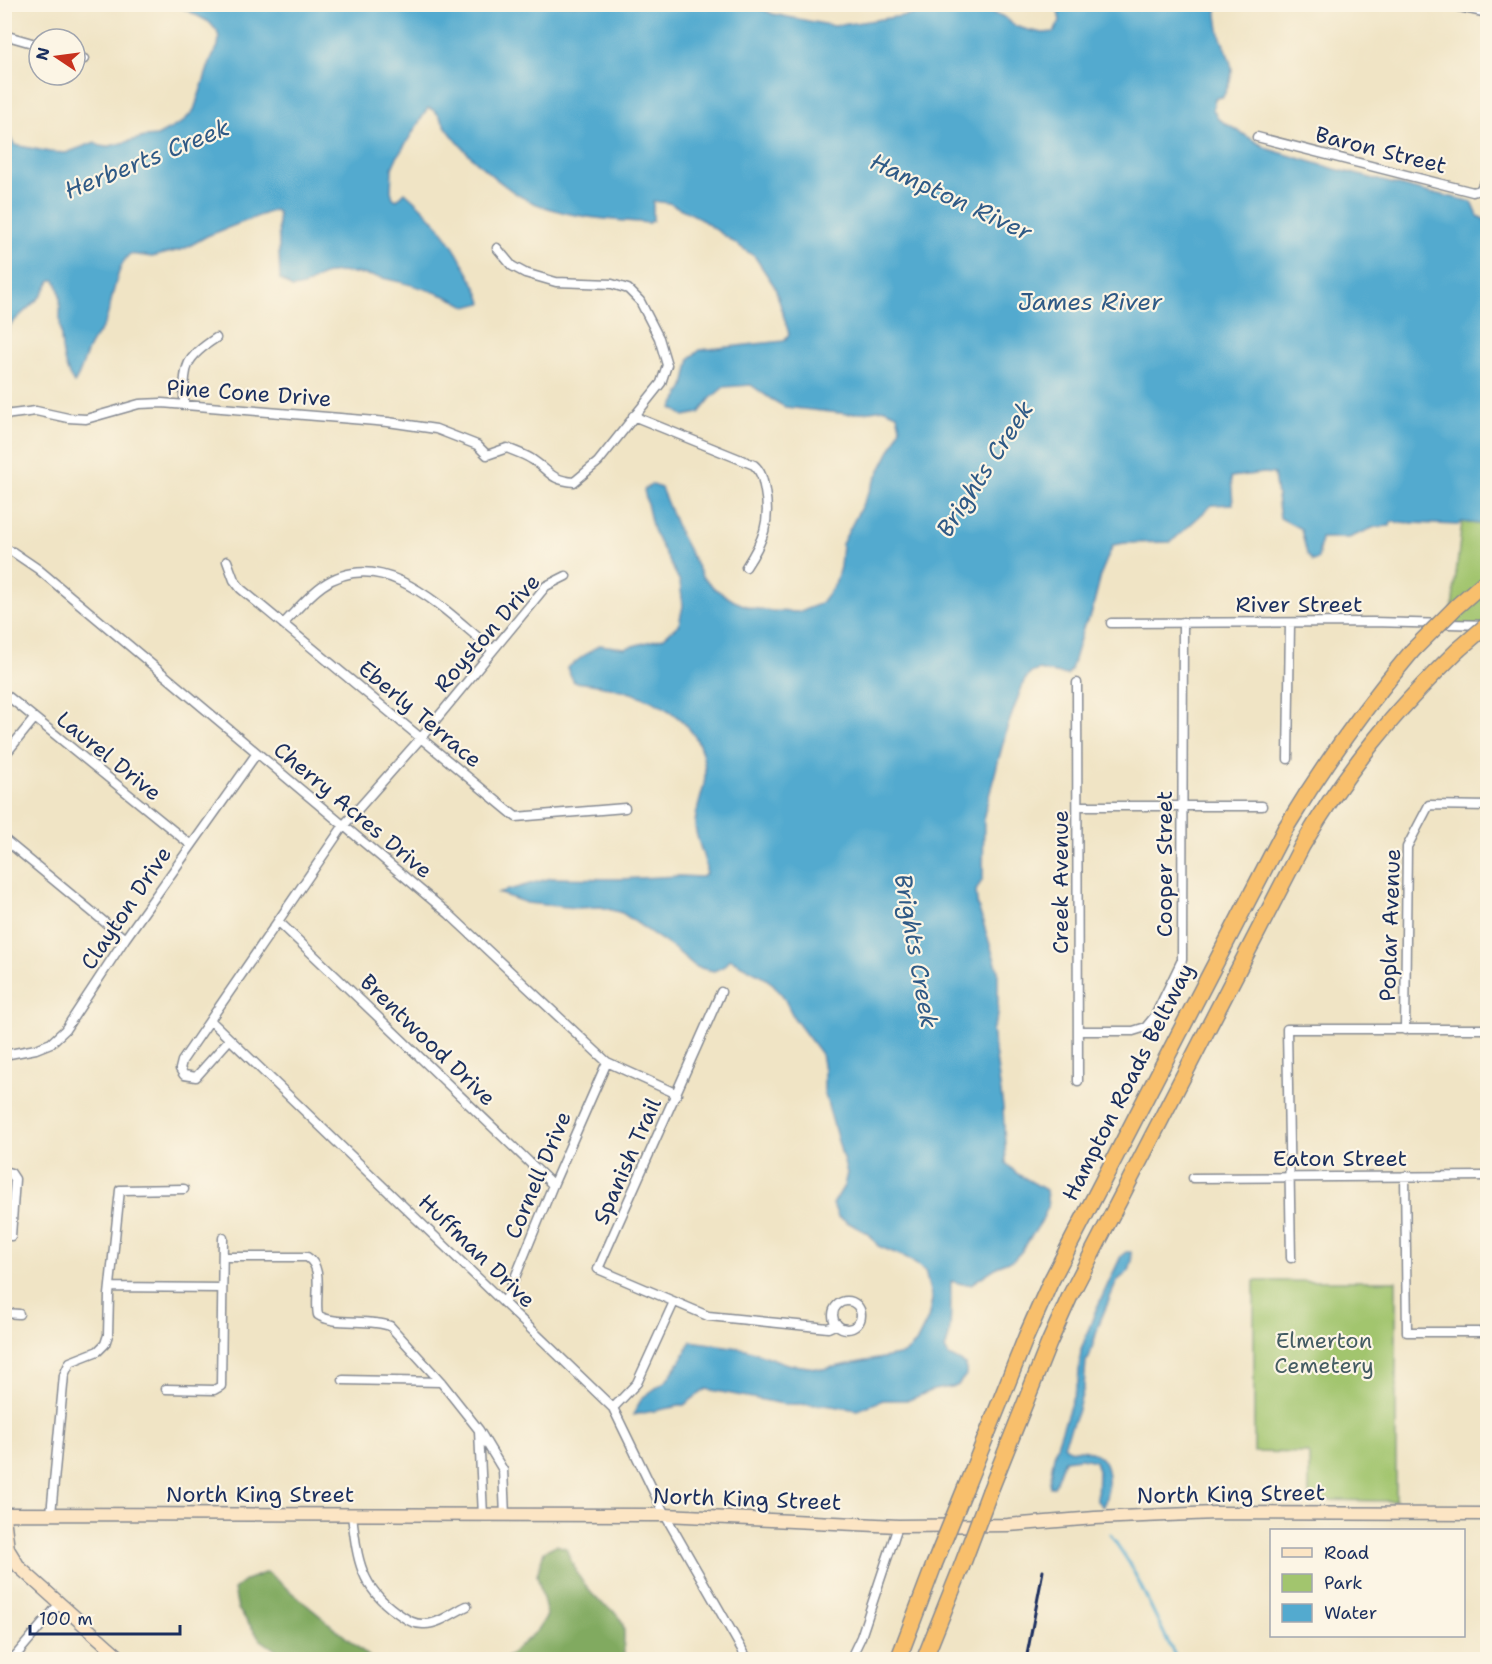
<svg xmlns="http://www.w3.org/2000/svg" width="1492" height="1664" font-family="'Shantell Sans',sans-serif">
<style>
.green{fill:#a2c56e;stroke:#5e7a66;stroke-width:1.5}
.forest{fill:#81aa61;stroke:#4e6c60;stroke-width:1.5}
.water{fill:#53aacf;stroke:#376c96;stroke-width:1.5}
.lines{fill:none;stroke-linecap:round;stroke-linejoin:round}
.stream{stroke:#53aacf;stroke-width:3}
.street-casing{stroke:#868a92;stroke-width:11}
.secondary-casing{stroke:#868a92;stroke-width:15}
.highway-casing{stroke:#868a92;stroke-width:18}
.street{stroke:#fff;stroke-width:8}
.secondary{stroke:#fce5c4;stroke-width:12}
.highway{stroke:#f8bf6c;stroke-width:15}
.rail{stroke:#1b2f5e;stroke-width:3}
.highway-bridge-casing{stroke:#868a92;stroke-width:18;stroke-linecap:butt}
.highway-bridge{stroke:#f8bf6c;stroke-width:15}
.labels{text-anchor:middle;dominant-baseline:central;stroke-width:4.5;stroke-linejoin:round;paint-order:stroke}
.street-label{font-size:22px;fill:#1b2f5e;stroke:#fcf5e5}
.park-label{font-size:22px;fill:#445c63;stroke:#fcf5e5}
.water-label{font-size:24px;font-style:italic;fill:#2f5a86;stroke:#fcf5e5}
</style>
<rect width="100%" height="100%" fill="#fcf5e5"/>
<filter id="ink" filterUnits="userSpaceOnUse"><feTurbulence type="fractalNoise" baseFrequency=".0167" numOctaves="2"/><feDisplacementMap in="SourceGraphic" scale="12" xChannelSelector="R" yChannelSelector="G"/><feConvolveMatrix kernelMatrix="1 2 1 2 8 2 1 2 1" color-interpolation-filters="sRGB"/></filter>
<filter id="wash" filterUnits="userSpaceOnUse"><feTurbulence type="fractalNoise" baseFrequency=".008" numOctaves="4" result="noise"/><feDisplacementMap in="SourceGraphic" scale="24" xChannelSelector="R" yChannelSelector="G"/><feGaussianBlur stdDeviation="1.35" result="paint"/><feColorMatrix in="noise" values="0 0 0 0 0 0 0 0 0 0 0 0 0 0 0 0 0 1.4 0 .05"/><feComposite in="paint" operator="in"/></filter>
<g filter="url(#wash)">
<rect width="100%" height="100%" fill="#f0e4c5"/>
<path class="green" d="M1462 522 1487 525V627H1450Z
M1254 1281H1396V1501L1309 1500V1453L1254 1452Z"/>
<path class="forest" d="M556 1545 566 1548C574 1570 581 1583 598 1600 604 1606 616 1610 620 1618 628 1630 621 1646 625 1659H505L538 1630 547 1615 537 1575 544 1551Z
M267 1572 372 1659H289L261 1640 238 1609 234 1589 246 1580Z"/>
<path class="water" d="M753 5 773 14 834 26 916 14H952L989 11 1004 17 1015 26 1028 30 1043 33 1054 32 1060 21 1057 5H1216C1217 15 1218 28 1221 38 1232 67 1238 67 1223 97L1215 98 1213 109 1218 119 1268 149 1335 169 1434 194 1435 193 1472 202 1478 216 1487 221V525L1462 522 1458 525 1391 522 1390 526 1375 527 1349 538H1321L1318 559 1313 561 1307 554 1301 529 1280 518 1274 474 1264 473 1231 477 1233 504 1212 505 1171 542 1125 543 1113 545 1102 571 1091 615 1084 625 1071 670 1067 675 1038 670 1031 673 1024 681 1007 728 984 815 983 878 976 891 977 903 998 970V1016L992 1030 1003 1107 1006 1163 1016 1173 1046 1190 1048 1207 1041 1222 1021 1252 1013 1260 1003 1263 971 1284H962L951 1281C950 1301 953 1332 945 1349L949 1356 966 1365V1375L957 1386 933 1390 909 1400H883L858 1410 825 1405 783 1404 706 1389 684 1405 633 1415 642 1398 667 1380 681 1360 691 1341 746 1349 787 1364 823 1369 904 1354 916 1343 928 1319 932 1300 925 1271 907 1258 878 1246 869 1234 838 1217 833 1204 844 1186 847 1173 824 1091V1070L821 1054 794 1018 783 996 773 984 759 974 730 959 723 967 714 971 696 967 676 950 622 913 601 907 576 908 527 903 498 893 551 878 620 879 679 876 702 877C705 875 706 875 706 870 707 861 696 840 695 826 695 809 704 793 705 777 707 708 628 687 574 682L567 668 599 645 625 648 663 638 679 624 683 606 680 582 653 530 644 490 651 484 661 488 680 534 703 577 715 589 734 601 751 608 772 611 799 612 820 604 835 584 840 567 842 544 896 439 900 427 897 414 885 409 848 414 785 407 771 399 751 385 724 387 711 398 699 413 684 416 672 408 684 386 690 358 700 350 784 341 789 334 775 287 755 257 696 216 669 203 653 201V220L649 223C604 219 545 217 508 188 485 171 463 151 446 127 441 120 438 110 428 108L396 159 392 168 391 191 393 198 397 200 405 192C431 214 451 239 466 269 473 282 479 290 482 303L467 307C446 291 356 268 330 273 315 276 309 288 292 288L280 279 278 216V212L274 210 207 236 184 249 152 257 130 254C116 265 112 304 106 320 103 329 95 336 91 344 83 357 83 371 74 383 61 365 61 340 60 318 60 305 62 292 55 280H51L41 296 10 325 5 343V136L9 137 15 145 50 152 66 153 95 142 100 146 106 147 145 137 157 136 183 122 194 110 210 62 218 46 219 38 217 31 209 22 177 5Z
M1126 1252H1131L1132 1261 1129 1271 1117 1281 1099 1324 1089 1358 1086 1361 1084 1387 1077 1413 1064 1445C1070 1452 1078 1449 1087 1451 1114 1456 1110 1489 1103 1507L1097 1501 1098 1471 1095 1461 1081 1458 1064 1460 1054 1487H1050L1049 1482 1055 1451 1078 1382 1081 1350 1095 1312 1121 1256Z"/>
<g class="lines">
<path class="stream" d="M1110 1534 1130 1564 1177 1660"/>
</g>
</g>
<g filter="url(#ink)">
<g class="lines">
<defs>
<path id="street" d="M1445 4 1488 13
M4 35 39 45
M75 56 84 59
M1257 137 1473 192 1480 190 1488 177
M184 405C185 367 182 360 216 338
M4 415 36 411 68 418 86 419 139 404 162 403 388 422 436 429 477 445 487 455 507 448C516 452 526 455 533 460 551 472 550 480 574 482L598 462 661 383 667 365 659 338 640 301 628 289 612 284 556 282 525 273 512 266 497 248
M633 416 754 465C762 472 763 481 765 491 771 522 763 541 746 567
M4 549 13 552 38 569 449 914 607 1062 677 1094
M227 561 234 580 241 589 516 817 625 808
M1111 623 1373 622 1487 625
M283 624C295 612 308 596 322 586 384 542 448 614 493 650
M1077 683 1078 1081
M4 693 191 845
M4 756 34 719
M1288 759 1290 623
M1078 806H1262
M4 839 125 939
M278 921 553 1185
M721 992 598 1269 708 1316 828 1328 837 1324
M211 1021 613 1408 665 1515 748 1660
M1405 1030 1407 847 1429 805 1488 806
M1078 1031H1133L1146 1027 1155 1016 1182 960 1183 622
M230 1039 196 1077 184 1075 180 1069 182 1061 344 825 420 739 546 586 566 576
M4 1055 36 1049 51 1043 65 1030 125 939 257 753
M4 1171 11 1173 15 1179 11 1236
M1405 1176 1407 1332H1488
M1193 1178 1488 1176
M223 1257H307C325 1268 314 1297 318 1315 334 1326 368 1318 390 1326L441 1382 479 1430 503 1470 505 1516
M1291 1258 1287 1029H1488
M110 1287 222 1288
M833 1315a14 14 0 1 1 28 0a14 14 0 1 1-28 0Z
M505 1302 553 1185 607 1062
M4 1313 19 1314
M343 1380 441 1382
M166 1389 214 1390 221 1386 223 1238
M613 1408 637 1383 674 1302
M479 1431 483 1516
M51 1514 64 1375 70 1362 98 1351 105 1344 108 1335 109 1295 120 1190 184 1189
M352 1515C357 1556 359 1586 396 1612 405 1618 413 1625 425 1624 439 1624 454 1612 467 1606
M12 1660 60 1603
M850 1660 861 1637 898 1526"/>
<path id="secondary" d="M4 1514 665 1515 898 1526 1008 1525 1095 1518 1215 1513 1488 1514
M4 1517 8 1549 19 1567 123 1660"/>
<path id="highway" d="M965 1489 1026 1337 1050 1283 1285 829C1324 764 1364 708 1413 650
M990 1491 1049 1343 1070 1296 1302 846C1348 768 1393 713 1458 650
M898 1660 934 1565
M924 1660 961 1568"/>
</defs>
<use href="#street" class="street-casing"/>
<use href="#secondary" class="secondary-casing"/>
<use href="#highway" class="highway-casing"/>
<use href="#street" class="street"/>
<use href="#secondary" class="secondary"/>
<use href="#highway" class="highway"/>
<path class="rail" d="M1026 1660 1043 1571"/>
<defs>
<path id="highway-bridge" d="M1413 650 1457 606 1488 579
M1458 650 1488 624
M934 1565 965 1489
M961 1568 990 1491"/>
</defs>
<use href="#highway-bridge" class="highway-bridge-casing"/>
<use href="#highway-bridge" class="highway-bridge"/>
</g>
</g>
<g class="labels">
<g class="street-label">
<text transform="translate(1381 150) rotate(14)">Baron Street</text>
<text transform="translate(249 393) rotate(4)">Pine Cone Drive</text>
<text x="1299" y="604">River Street</text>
<text transform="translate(487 633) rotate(-49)">Royston Drive</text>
<text transform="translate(420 714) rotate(40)">Eberly Terrace</text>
<text transform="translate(109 756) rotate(39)">Laurel Drive</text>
<text transform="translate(353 810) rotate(40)">Cherry Acres Drive</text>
<text transform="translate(1164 864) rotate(-90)">Cooper Street</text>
<text transform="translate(1060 882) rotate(-90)">Creek Avenue</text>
<text transform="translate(126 908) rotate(-56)">Clayton Drive</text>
<text transform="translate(1390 925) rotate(-88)">Poplar Avenue</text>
<text transform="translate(428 1040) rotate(44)">Brentwood Drive</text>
<text transform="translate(1128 1082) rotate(-63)">Hampton Roads Beltway</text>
<text x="1340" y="1158">Eaton Street</text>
<text transform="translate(627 1161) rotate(-66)">Spanish Trail</text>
<text transform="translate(538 1175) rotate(-67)">Cornell Drive</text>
<text transform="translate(477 1251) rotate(44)">Huffman Drive</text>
<text x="260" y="1494">North King Street</text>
<text transform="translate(1231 1494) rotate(-1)">North King Street</text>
<text transform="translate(747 1499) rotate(2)">North King Street</text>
</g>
<g class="park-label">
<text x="1324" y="1340">Elmerton<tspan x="1324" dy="25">Cemetery</tspan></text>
</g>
<g class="water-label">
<text transform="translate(147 159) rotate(-22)">Herberts Creek</text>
<text transform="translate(951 197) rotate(25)">Hampton River</text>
<text x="1090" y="302">James River</text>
<text transform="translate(985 469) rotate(-57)">Brights Creek</text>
<text transform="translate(916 951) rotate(80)">Brights Creek</text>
</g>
</g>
<rect width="1492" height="1664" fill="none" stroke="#fcf5e5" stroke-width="24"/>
<rect x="1270" y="1529" width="195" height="108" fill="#fcf5e5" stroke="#a2a6af" stroke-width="1.5"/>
<rect x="1282" y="1548" width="30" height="9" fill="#fce5c4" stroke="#a2a6af" stroke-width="1.5"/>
<text x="1324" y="1559" font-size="18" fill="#1b2f5e">Road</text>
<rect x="1282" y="1574" width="30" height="18" fill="#a2c56e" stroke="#a2a6af" stroke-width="1.5"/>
<text x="1324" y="1589" font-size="18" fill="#1b2f5e">Park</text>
<rect x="1282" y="1604" width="30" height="18" fill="#53aacf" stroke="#a2a6af" stroke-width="1.5"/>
<text x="1324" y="1619" font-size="18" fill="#1b2f5e">Water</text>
<g transform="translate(57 57) rotate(283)"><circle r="28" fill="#fcf5e5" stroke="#a2a6af" stroke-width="1.5"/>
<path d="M0-4.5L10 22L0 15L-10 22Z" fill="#c8321e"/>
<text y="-9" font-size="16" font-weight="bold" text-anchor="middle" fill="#1b2f5e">N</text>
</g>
<path d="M30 1625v9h150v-9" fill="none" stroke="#1b2f5e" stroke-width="3"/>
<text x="39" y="1625" font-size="18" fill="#1b2f5e" stroke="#fcf5e5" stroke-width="4.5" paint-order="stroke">100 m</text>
</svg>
